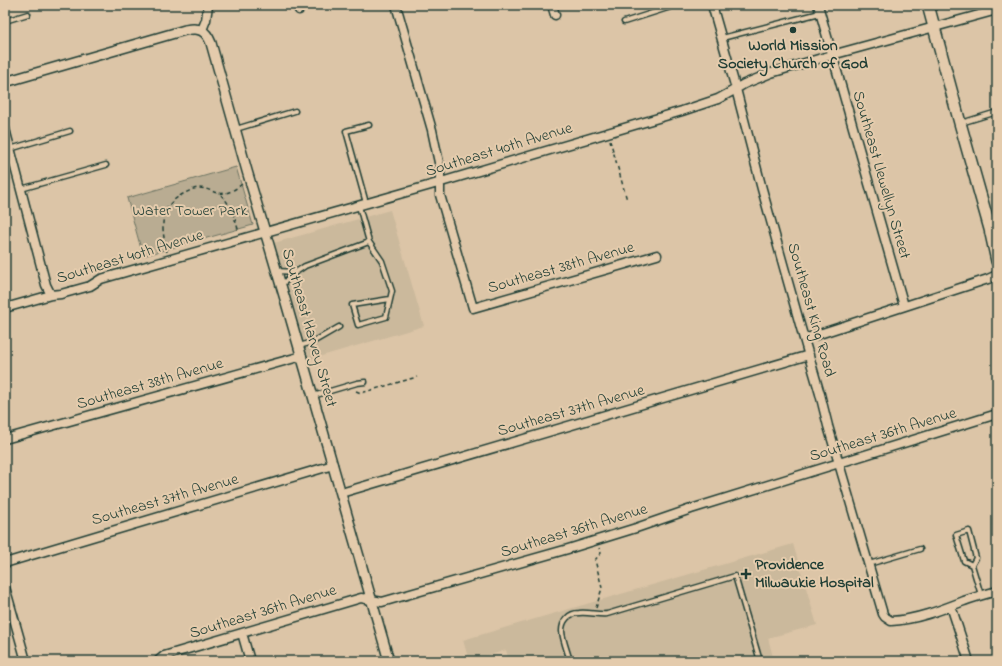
<svg xmlns="http://www.w3.org/2000/svg" width="1002" height="666" font-family="'Indie Flower',sans-serif">
<style>
.built{fill:#cbb99c}
.green{fill:#b9ac92;stroke:#6c7463}
.lines{fill:none;stroke-linecap:round;stroke-linejoin:round}
.service-casing{stroke:#1f3d34;stroke-width:7}
.minor-casing{stroke:#1f3d34;stroke-width:11}
.tertiary-casing{stroke:#1f3d34;stroke-width:12}
.secondary-casing{stroke:#1f3d34;stroke-width:14}
.path{stroke:#1f3d34;stroke-width:1.5;stroke-dasharray:4 3;stroke-linecap:butt}
.service{stroke:#e4cbac;stroke-width:4}
.minor{stroke:#e4cbac;stroke-width:8}
.tertiary{stroke:#e4cbac;stroke-width:9}
.secondary{stroke:#e4cbac;stroke-width:11}
.poi-dot{fill:#1f3d34;stroke:#e4cbac;stroke-width:1.5}
.labels{text-anchor:middle;dominant-baseline:central;stroke-width:4;stroke-linejoin:round;paint-order:stroke}
.poi-label{font-size:16px;font-weight:bold;fill:#1f3d34;stroke:#e4cbac}
.street-label{font-size:16px;fill:#1f3d34;stroke:#e4cbac}
.park-label{font-size:16px;fill:#274339;stroke:#e4cbac}
</style>
<rect width="100%" height="100%" fill="#dcc5a7"/>
<filter id="ink" filterUnits="userSpaceOnUse"><feTurbulence type="fractalNoise" baseFrequency=".025" numOctaves="2"/><feDisplacementMap in="SourceGraphic" scale="8" xChannelSelector="R" yChannelSelector="G"/><feConvolveMatrix kernelMatrix="1 2 1 2 8 2 1 2 1" color-interpolation-filters="sRGB"/></filter>
<g filter="url(#ink)">
<path class="built" d="M390 210 424 326 308 360 274 243Z
M793 544 817 625 768 638 774 661H509L506 650 472 661H469L463 640Z"/>
<path class="green" d="M236 167 253 225 143 256 127 198Z"/>
<g class="lines">
<defs>
<path id="service" d="M5 21 28 14
M624 22 677 5
M722 38 820 13
M961 123 997 112
M236 129 295 111
M10 149 70 131
M21 189 106 165
M366 203 346 131 369 125
M369 242 382 261 392 291 386 317 358 325 352 305 390 299
M277 271 296 272 281 285
M296 272 305 266 369 242 359 206
M299 346 313 342 339 327
M313 396 357 383 365 382
M869 564 920 549
M972 565 976 558 969 531 956 535 964 561 972 565 981 595
M570 661C568 653 562 638 562 631 562 621 569 613 579 613 589 612 598 615 607 614L735 576 760 661"/>
<path id="minor" d="M297 5 299 10
M396 5 432 130 436 149 440 167V195L473 308 657 255
M552 5 555 15
M712 5 736 89 762 189 804 339 820 394 828 426 883 614 885 617 891 621C915 620 941 610 964 601 975 597 986 594 997 591
M818 5 904 306
M202 30 206 20 208 5
M5 129 46 285 51 295
M5 308 51 295 61 294 90 286 101 279 431 185 682 111 718 99 729 93 744 84 771 73 832 55 997 10
M804 339 988 279 997 275
M5 439 302 356
M341 493 809 355
M5 563 333 465
M5 587 26 661
M951 606 969 661
M242 633 250 661
M158 661 164 656 361 598 382 602 568 549 636 528 691 509 997 414"/>
<path id="tertiary" d="M5 82 185 30C199 27 206 30 211 43L247 171 285 299 389 661"/>
<path id="secondary" d="M928 5 960 123 990 229 997 261"/>
</defs>
<use href="#service" class="service-casing"/>
<use href="#minor" class="minor-casing"/>
<use href="#tertiary" class="tertiary-casing"/>
<use href="#secondary" class="secondary-casing"/>
<path class="path" d="M610 140 627 200
M221 195C232 206 234 217 239 232
M167 252C161 227 158 206 185 193 189 191 194 188 199 188 205 188 209 190 214 192 225 196 233 191 242 184
M356 391 361 393 417 377
M596 608 602 588 595 560 601 553 599 548"/>
<use href="#service" class="service"/>
<use href="#minor" class="minor"/>
<use href="#tertiary" class="tertiary"/>
<use href="#secondary" class="secondary"/>
</g>
</g>
<g class="poi-dot">
<circle cx="793" cy="30" r="4"/>
<path d="M744 568h4v4h4v4h-4v4h-4v-4h-4v-4h4z"/>
</g>
<g class="labels">
<g class="poi-label">
<text x="793" y="46">World Mission<tspan x="793" dy="18">Society Church of God</tspan></text>
<text x="755" y="565" text-anchor="start">Providence<tspan x="755" dy="18">Milwaukie Hospital</tspan></text>
</g>
<g class="street-label">
<text transform="translate(499 150) rotate(-17)">Southeast 40th Avenue</text>
<text transform="translate(881 175) rotate(74)">Southeast Llewellyn Street</text>
<text transform="translate(130 257) rotate(-17)">Southeast 40th Avenue</text>
<text transform="translate(561 268) rotate(-16)">Southeast 38th Avenue</text>
<text transform="translate(811 310) rotate(74)">Southeast King Road</text>
<text transform="translate(309 328) rotate(74)">Southeast Harvey Street</text>
<text transform="translate(150 384) rotate(-16)">Southeast 38th Avenue</text>
<text transform="translate(571 411) rotate(-16)">Southeast 37th Avenue</text>
<text transform="translate(883 435) rotate(-17)">Southeast 36th Avenue</text>
<text transform="translate(165 500) rotate(-16)">Southeast 37th Avenue</text>
<text transform="translate(574 531) rotate(-17)">Southeast 36th Avenue</text>
<text transform="translate(263 612) rotate(-17)">Southeast 36th Avenue</text>
</g>
<g class="park-label">
<text x="190" y="211">Water Tower Park</text>
</g>
</g>
<rect width="1002" height="666" fill="none" stroke="#e4cbac" stroke-width="20"/>
<rect x="10" y="10" width="982" height="646" fill="none" stroke="#1f3d34" stroke-width="1.5" filter="url(#ink)"/>
</svg>
